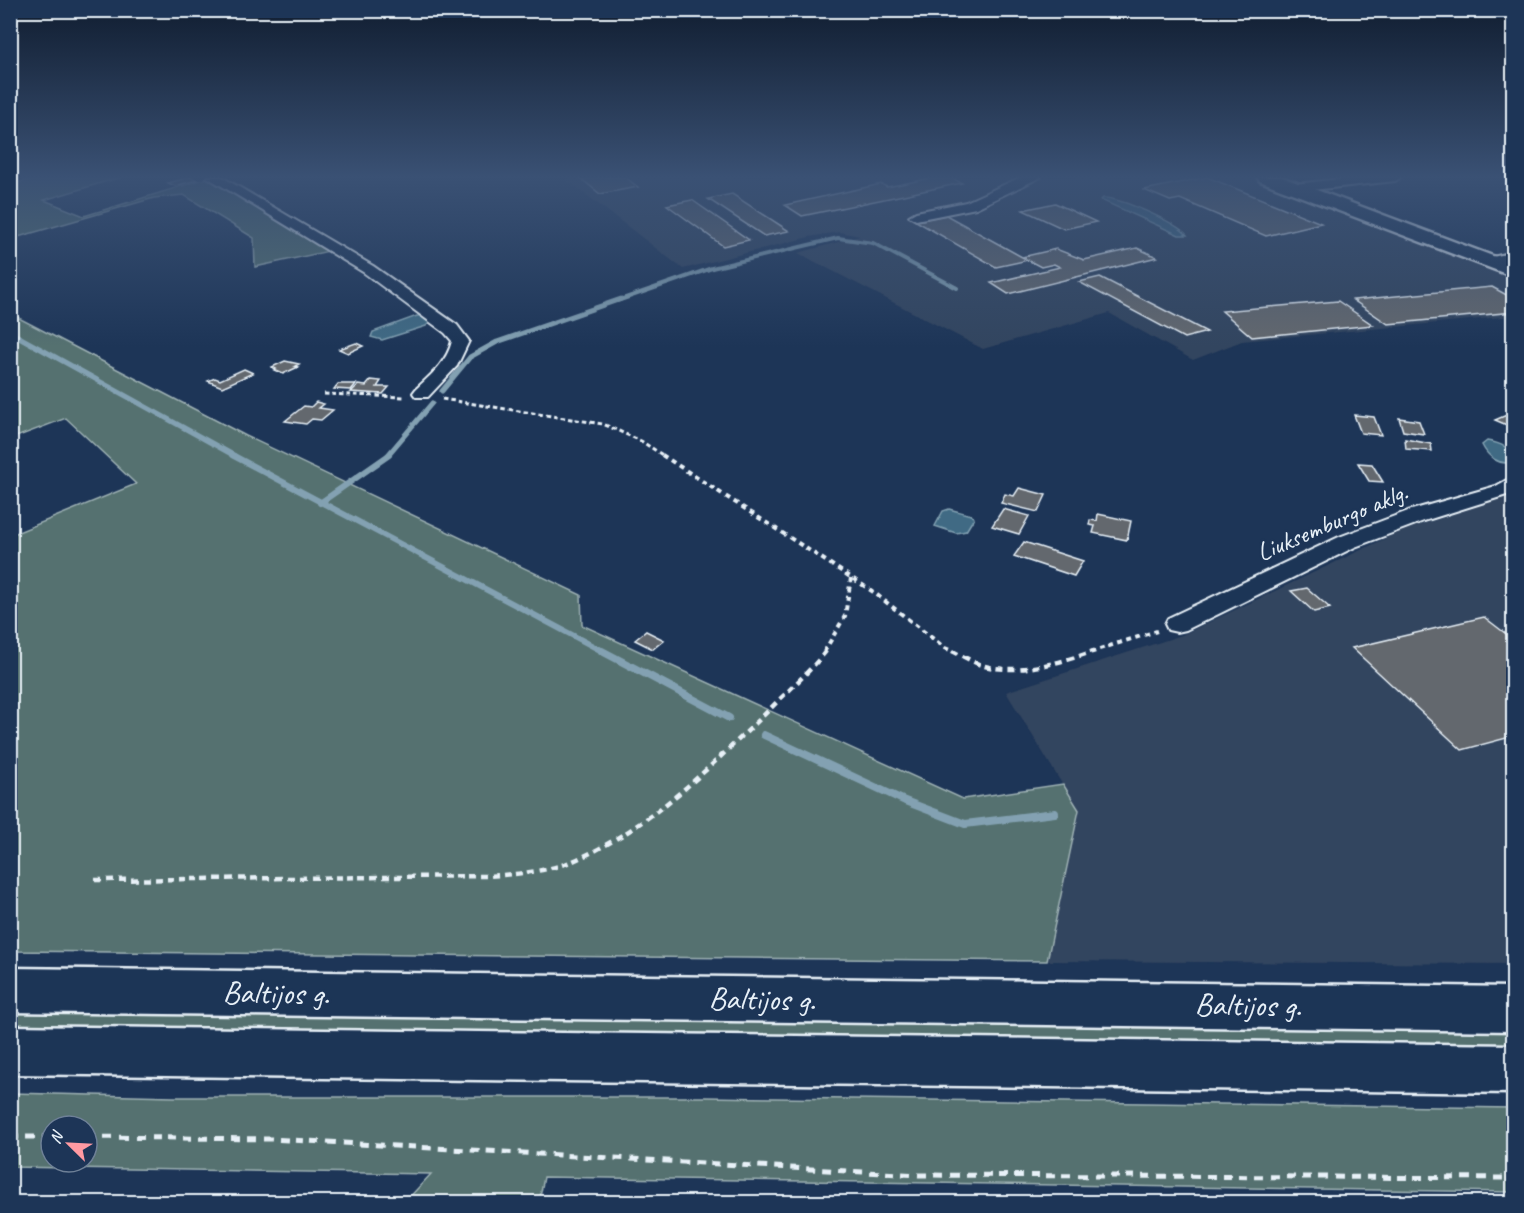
<svg xmlns="http://www.w3.org/2000/svg" width="1524" height="1213" font-family="Caveat,sans-serif">
<style>
.built{fill:#32445e}
.green{fill:#54716f;stroke:#9eb1b4;stroke-width:1.5;fill-rule:evenodd}
.water{fill:#3f6b84;stroke:#83a1b2;stroke-width:1.5}
.lines{fill:none;stroke-linecap:round;stroke-linejoin:round}
.stream-far3{stroke:#83a1b2;stroke-width:4}
.stream-far2{stroke:#83a1b2;stroke-width:5}
.stream-far1{stroke:#83a1b2;stroke-width:6}
.stream{stroke:#83a1b2;stroke-width:8}
.building{fill:#64686e;stroke:#e8f1f8;stroke-width:1.5}
.street-casing{stroke:#e8f1f8;stroke-width:4}
.secondary-casing{stroke:#e8f1f8;stroke-width:5}
.highway-casing{stroke:#e8f1f8;stroke-width:5}
.path-far3{stroke:#e8f1f8;stroke-width:3;stroke-dasharray:4.5 3;stroke-linecap:butt}
.path-far2{stroke:#e8f1f8;stroke-width:4;stroke-dasharray:5 4.5;stroke-linecap:butt}
.path-far1{stroke:#e8f1f8;stroke-width:4.5;stroke-dasharray:7 5;stroke-linecap:butt}
.path{stroke:#e8f1f8;stroke-width:5;stroke-dasharray:9 7;stroke-linecap:butt}
.street{fill:#1d3557;fill-rule:evenodd}
.secondary{fill:#1d3557;fill-rule:evenodd}
.highway{fill:#1d3557;fill-rule:evenodd}
.labels{text-anchor:middle;dominant-baseline:central;stroke-width:5;stroke-linejoin:round;paint-order:stroke}
.street-label{font-size:26px;fill:#e8f1f8;stroke:#1d3557}
.near-street-label{font-size:32px;fill:#e8f1f8;stroke:#1d3557}
</style>
<rect width="100%" height="100%" fill="#1d3557"/>
<filter id="ink" filterUnits="userSpaceOnUse"><feTurbulence type="fractalNoise" baseFrequency=".0167" numOctaves="2"/><feDisplacementMap in="SourceGraphic" scale="12" xChannelSelector="R" yChannelSelector="G"/><feConvolveMatrix kernelMatrix="1 2 1 2 8 2 1 2 1" color-interpolation-filters="sRGB"/></filter>
<g filter="url(#ink)">
<path class="built" d="M563 177H701L705 179 715 177H1250L1513 279V316L1242 341 1193 360 1109 313 983 349 798 253 860 236 839 232 809 237 683 269Z
M1513 495V964L1047 961 1078 810 1006 692 1182 635 1401 531Z"/>
<path class="green" d="M43 177H121L44 200 84 216 208 178 329 251 255 267 254 238 184 195 154 198 11 239V184Z
M11 314 246 436 581 595 582 625 963 799 1063 784 1079 810 1047 961 11 951V535L136 484 66 418 11 439Z
M11 1013 1513 1030 1514 1045 481 1031 11 1027Z
M11 1093 173 1097H705L1513 1108V1192L544 1177 539 1202H405L431 1174 11 1167ZM51 1126H87V1162H51Z"/>
<path class="water" d="M1103 198C1119 197 1177 223 1187 235H1179L1101 200Z
M417 316H423L431 321 426 326 382 340 371 337 373 332Z
M1487 441C1499 443 1513 447 1513 462 1499 466 1488 457 1482 445Z
M949 509 971 515 974 518 966 531 956 533 935 526 943 511Z"/>
<g class="lines">
<path class="stream-far3" d="M617 301 712 268 838 238 873 243 957 288"/>
<path class="stream-far2" d="M10 332 235 456
M442 391 470 357 497 342 621 299
M387 456 432 403"/>
<path class="stream-far1" d="M232 455 604 652
M320 503 389 455"/>
<path class="stream" d="M602 651 729 718
M764 735 905 801 965 824 1055 813"/>
</g>
<path class="building" d="M190 177 197 180 175 186 168 183Z
M579 177H625L638 187 600 194Z
M936 177H950L962 183 802 216 785 205 881 184 887 187Z
M1207 177 1321 223 1266 236 1180 199 1170 201 1144 190Z
M732 194 789 231 764 236 708 199Z
M692 200 749 240 723 246 667 205Z
M1055 203 1096 222 1064 229 1023 210Z
M946 215 1022 257 1028 260 996 267 916 221Z
M1137 248 1157 257 1008 294 991 283 1060 267 1054 264 1041 267 1022 257 1056 249 1084 260Z
M1100 277 1207 332 1184 338 1079 282Z
M1492 287 1514 299V312L1388 324 1353 300Z
M1338 301 1373 325 1252 337 1222 311Z
M356 343 363 346 348 353 339 349Z
M285 361 299 364 295 366 298 367 283 374 274 370 276 369 272 367Z
M244 369 253 373 222 387 208 381 215 378 220 380Z
M371 380 381 381 377 387H389L383 394 351 392 358 385 366 386Z
M338 384H356L351 390 334 389Z
M316 402 324 404 319 408 333 410 321 420 312 419 306 424 285 421 304 406 311 407Z
M1509 414 1514 415V428L1495 420Z
M1354 415 1374 417 1381 435 1361 433Z
M1399 418 1419 421 1424 434 1403 431Z
M1405 439 1431 444 1432 451 1406 449Z
M1358 463 1372 464 1383 482 1369 481Z
M1019 488 1046 495 1038 512 1001 503 1005 494 1014 496Z
M1003 509 1029 516 1019 534 992 526Z
M1098 514 1131 521 1127 540 1093 533 1095 526 1089 525 1090 520 1097 521Z
M1024 542 1083 561 1074 576 1014 556Z
M1307 588 1330 608 1314 612 1291 591Z
M1484 617 1514 640V736L1462 750 1352 648Z
M646 631 664 640 653 649 635 640Z"/>
<g class="lines">
<defs>
<path id="street" d="M207 177H222L373 266 457 325 469 341 457 366 428 397H416L413 393 416 389C431 375 447 362 452 341L445 333 363 272Z
M1021 177H1041L976 208 916 220 909 216 916 212 966 202Z
M1359 177H1401L1395 181 1294 192 1288 188 1294 184Z
M1514 252V261L1489 266 1482 262 1484 259Z
M1514 476V492L1510 494 1424 521 1355 547 1186 630 1177 632 1168 630 1165 624 1168 618 1339 537 1408 511 1496 486Z"/>
<path id="secondary" d="M1257 177H1282L1514 264V277L1260 181Z"/>
<path id="highway" d="M10 968 1514 987V1031L10 1012Z
M10 1026 1514 1045V1093L10 1074Z"/>
</defs>
<use href="#street" class="street-casing"/>
<use href="#secondary" class="secondary-casing"/>
<use href="#highway" class="highway-casing"/>
<path class="path-far3" d="M324 394 404 397
M442 399 603 424 641 441 664 456"/>
<path class="path-far2" d="M662 455 872 591 945 648 955 652
M824 652 845 616 851 578
M1090 652 1157 631"/>
<path class="path-far1" d="M952 651C961 655 971 661 981 665 1017 676 1061 662 1095 651
M95 880 488 876C518 874 545 872 573 861 646 830 706 771 762 717 783 695 807 675 826 651"/>
<path class="path" d="M10 1137H51
M87 1137 271 1139 918 1175 1514 1178"/>
<use href="#street" class="street"/>
<use href="#secondary" class="secondary"/>
<use href="#highway" class="highway"/>
</g>
</g>
<linearGradient id="sky" x2="0" y2="1"><stop stop-color="#101d30"/><stop offset="0.51" stop-color="#3a5174"/><stop offset="1" stop-color="#3a5174" stop-opacity="0"/></linearGradient>
<rect width="1524" height="347" fill="url(#sky)"/>
<g class="labels">
<g class="street-label">
<text transform="translate(1332 522) rotate(-23)">Liuksemburgo aklg.</text>
</g>
<g class="near-street-label">
<text transform="translate(276 993) rotate(1)">Baltijos g.</text>
<text transform="translate(762 999) rotate(1)">Baltijos g.</text>
<text transform="translate(1248 1005) rotate(1)">Baltijos g.</text>
</g>
</g>
<rect width="1524" height="1213" fill="none" stroke="#1d3557" stroke-width="36"/>
<rect x="18" y="18" width="1488" height="1177" fill="none" stroke="#e8f1f8" stroke-width="2" filter="url(#ink)"/>
<g transform="translate(69 1144) rotate(294)"><circle r="28" fill="#1d3557" stroke="#6e8097" stroke-width="1.5"/>
<path d="M0-4.5L10 22L0 15L-10 22Z" fill="#ff9aa2"/>
<text y="-9" font-size="16" font-weight="bold" text-anchor="middle" fill="#e8f1f8">N</text>
</g>
</svg>
